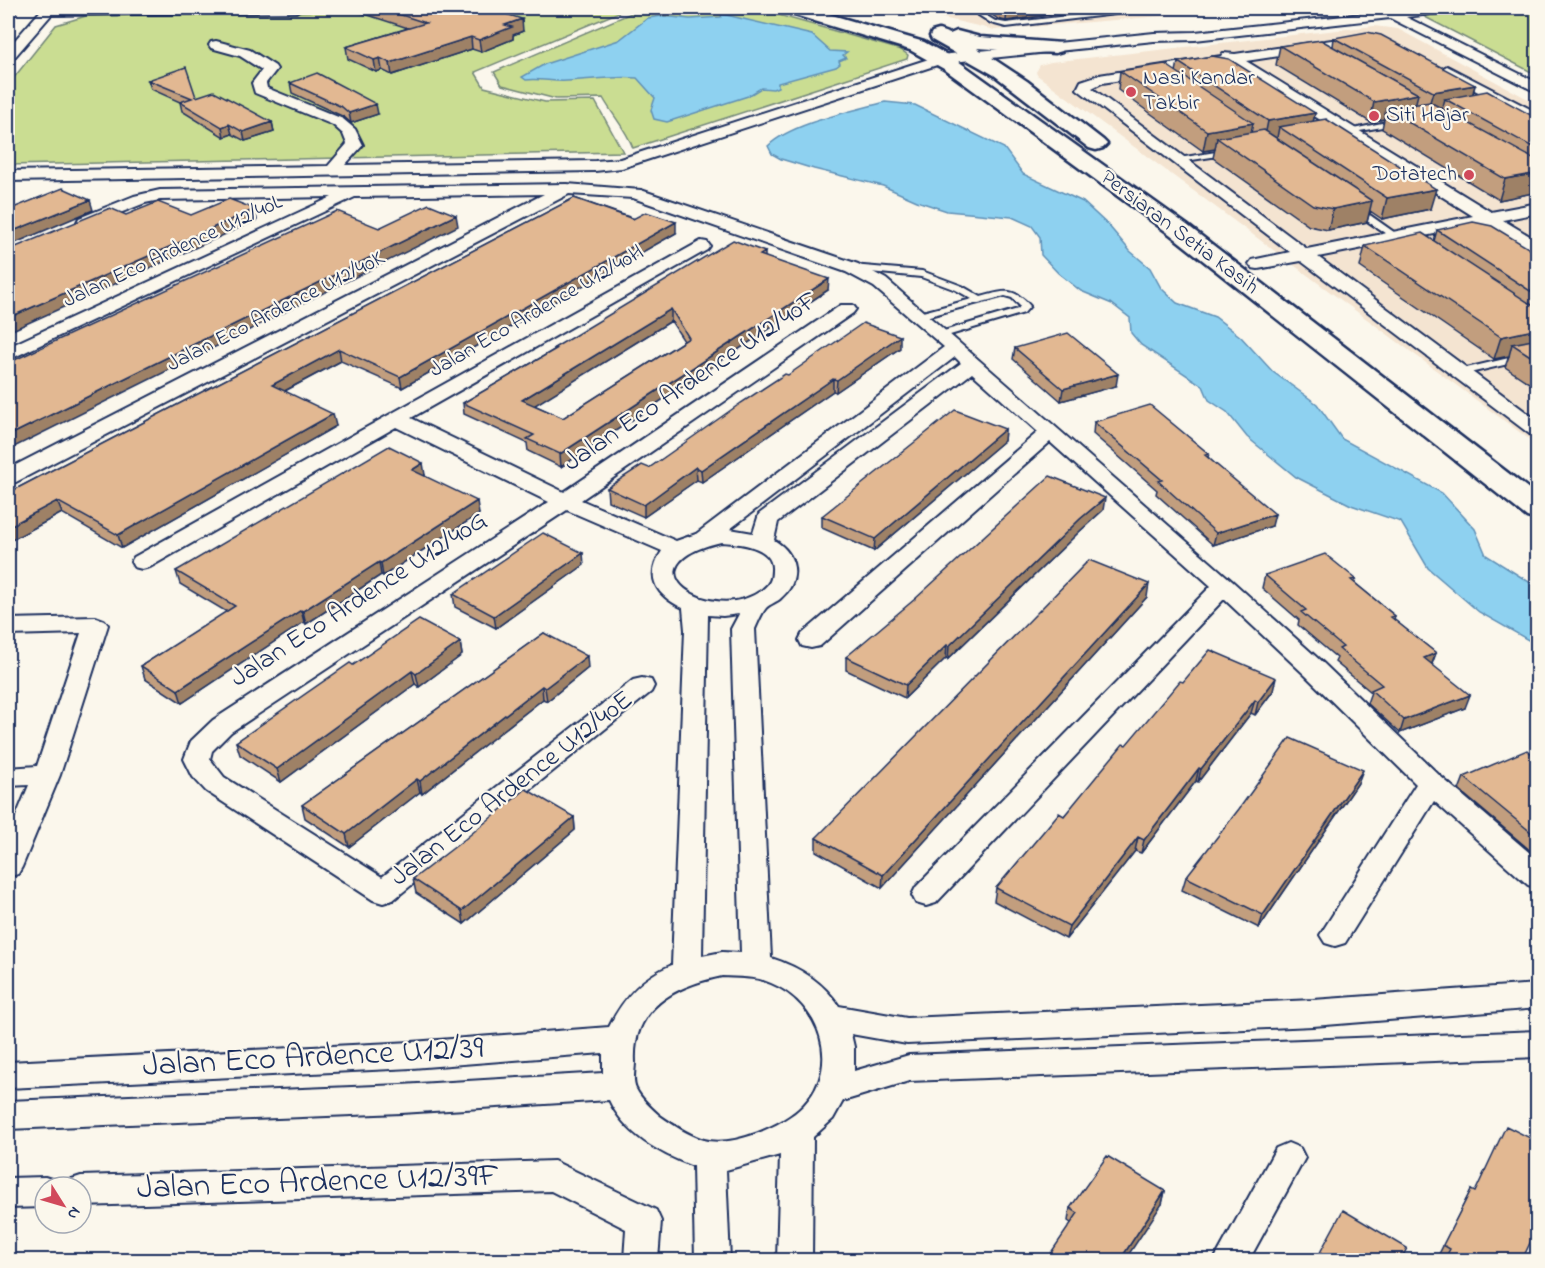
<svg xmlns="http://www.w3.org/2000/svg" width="1545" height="1268" font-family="'Indie Flower',sans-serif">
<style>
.built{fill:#f4e4d1}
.green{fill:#cadd92;stroke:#728678;stroke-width:1.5}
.water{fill:#8ed1f0;stroke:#6090b6;stroke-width:1.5}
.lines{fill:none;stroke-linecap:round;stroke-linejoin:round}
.lane-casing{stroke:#1b2f5e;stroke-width:4}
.street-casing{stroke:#1b2f5e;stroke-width:4}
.secondary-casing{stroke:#1b2f5e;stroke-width:5}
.lane{fill:#fbf7ec;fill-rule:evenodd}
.street{fill:#fbf7ec;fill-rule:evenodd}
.secondary{fill:#fbf7ec;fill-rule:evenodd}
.wall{fill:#c29e7e;stroke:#1b2f5e;stroke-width:1.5;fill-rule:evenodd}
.shaded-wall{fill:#9e8166;stroke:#1b2f5e;stroke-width:1.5}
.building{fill:#e2b892;stroke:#1b2f5e;stroke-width:1.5;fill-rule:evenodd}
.poi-dot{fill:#d1495b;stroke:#fbf7ec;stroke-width:2}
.labels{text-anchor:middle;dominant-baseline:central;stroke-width:4.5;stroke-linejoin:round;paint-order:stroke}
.far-poi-label{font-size:22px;fill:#1b2f5e;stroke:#fbf7ec;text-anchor:start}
.far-street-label{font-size:22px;fill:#1b2f5e;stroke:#fbf7ec}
.street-label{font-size:27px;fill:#1b2f5e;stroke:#fbf7ec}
.near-street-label{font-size:33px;fill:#1b2f5e;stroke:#fbf7ec}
</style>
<rect width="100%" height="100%" fill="#fbf7ec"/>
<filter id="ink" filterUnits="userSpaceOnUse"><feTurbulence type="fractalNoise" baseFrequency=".0167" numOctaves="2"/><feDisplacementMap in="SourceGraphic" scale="12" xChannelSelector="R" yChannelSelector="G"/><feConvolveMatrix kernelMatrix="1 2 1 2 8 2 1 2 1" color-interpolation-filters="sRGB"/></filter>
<g filter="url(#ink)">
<path class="built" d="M900 8H1259L995 30Z
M1374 26 1398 29 1537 104V445L1037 75 1036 72 1040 65 1051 62Z"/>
<path class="green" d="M342 8H629L475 72 484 87 545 102 595 101 623 152 8 165V85L56 25 86 16 332 11Z
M643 8H754L901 50 908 55 907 59 633 148C626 129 613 116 603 98L556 99 502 85 494 72Z
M1505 8H1537V75L1423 16Z"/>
<path class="water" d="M722 14 812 35 830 51 847 52 843 55 846 58 839 61 840 64 836 67 778 83V87L773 89 761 88 748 96 667 122 654 119 651 110 655 98 637 78C613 76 591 80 567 81 553 82 539 78 526 80L522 77 545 64 619 40 648 18 662 16 690 19 721 17Z
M885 102 915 105 1004 148 1023 174 1083 202 1109 226 1130 251 1150 268 1161 288 1177 303 1215 317 1241 337 1273 372 1317 404 1342 439 1442 493 1475 529 1486 555 1537 587V645L1479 612 1428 568 1401 522 1351 505 1296 477 1247 437 1227 412 1209 400 1203 386 1141 345 1131 333 1130 318 1112 304 1081 291 1058 273 1041 255 1040 237 1032 226 1012 217 947 211 917 201 883 186 814 169 781 159 772 154 768 146C791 123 853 111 885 102Z"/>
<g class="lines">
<defs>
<path id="lane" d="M923 8H930L931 9 928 11Z
M1137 8H1152L1149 10 1006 27 991 23 977 14 982 13 995 21 1006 23Z
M1396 120H1399V124L1343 134 1339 132Z
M1228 150H1231V154L1179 162 1175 160 1179 158Z
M1351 206H1357L1408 242 1401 244 1351 210Z
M852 265 922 271 962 286 981 297C1003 291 1013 286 1030 306L1024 313 940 338 935 335 937 333 1018 309 1020 306 1012 298 1005 296 918 319 913 316 915 314 972 299 956 290 921 277 849 270V266Z
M1538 351V357L1461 375 1456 372 1458 370Z"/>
<path id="street" d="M8 8H17L13 15 8 16Z
M43 8H302L296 12 51 15 13 59 8 60V48Z
M1417 8H1454L1448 12 1406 17 1538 83V93L1390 18 1195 40 1154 41 943 63 622 168 595 171 8 181V171L328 166 347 144 343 134 333 125 255 93 252 83 262 70 240 56 211 48 209 45 211 42 216 41 250 50 275 66 277 69 266 83 267 88 343 119 355 129 363 145 345 165 595 161 620 159 941 55 1154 33 1195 32Z
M1366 35 1371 36 1373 39 1371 42 1246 61 1491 212 1538 203V213L1503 220 1538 241V254L1485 224 1318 257 1538 421V437L1531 435 1301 261 1258 269 1252 268 1249 264 1252 260 1290 252 1077 89 1081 81 1099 75 1221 56 1223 53 1235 54ZM1230 63 1473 216 1307 249 1092 88 1102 83Z
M1447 66 1538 113V123L1442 73 1440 70Z
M567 184 641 190 858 264 886 279 1232 581 1323 663 1440 776 1538 860V888L1528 885 1434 801 1345 943 1335 946 1325 943 1320 935 1325 927 1416 784 1305 675 1224 599 936 903 926 906 916 903 912 895 916 887 1211 586 1050 442 820 646 811 648 802 646 799 640 802 634 1038 432 972 373 778 522 774 540C797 554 802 580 781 598 777 602 770 604 766 608 761 614 758 623 755 629L771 958C799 967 822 981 839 1006L907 1018 1313 1000 1538 984V1008L1313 1026 907 1044 851 1034 854 1047V1071L909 1055 1538 1031V1057L909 1081 843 1101 833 1119 813 1137 812 1260H777L780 1155 726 1170 730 1260H695L693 1166C659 1153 625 1134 609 1100L401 1113 8 1129V1101L401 1085 603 1073V1053L412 1068 8 1088V1062L412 1042 609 1027C623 998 642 977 672 965L685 630 683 608C657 596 644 578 662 551L567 510 231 732 212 751 210 759 224 777 382 877 633 680 642 678 651 680 654 686 651 692 393 900 383 903 373 900 206 791 193 777 184 759 191 741 213 720 549 502 396 427 150 567 142 569 134 567 131 562 134 557 701 241 707 242 710 246 707 250 411 418 564 492 841 305H853L856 309 853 313 581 500 676 541 696 534 944 347 874 287 846 272 633 198 569 194 16 482 8 483V469L544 194 355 197 8 360V347L332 197 160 200 145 203 85 227 79 226 77 222 79 218 134 196 160 190ZM955 357 961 363 759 514 753 533 730 529ZM721 542C738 543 774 546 772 570 772 579 770 584 762 590 713 627 619 566 721 542ZM739 614 731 629 741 953 722 952 702 956 708 615 723 616ZM722 976C738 977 756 976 771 983 820 1003 842 1065 804 1105 784 1126 732 1148 704 1140 689 1136 673 1125 660 1116 652 1109 641 1099 636 1089 632 1081 635 1070 635 1062 632 1007 675 986 722 976Z
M96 617 104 620 108 625 60 775 22 867 18 874 8 877V836L29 785 8 786V768L37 766 81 633 8 635V619Z
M1288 1143 1300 1148 1305 1158 1249 1260H1214L1276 1148Z
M554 1161 656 1210 661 1221 658 1260H624L626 1229 551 1191 81 1206V1187H66L69 1180 81 1176Z
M45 1177 57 1181 60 1187H45V1207L8 1208V1178Z"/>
<path id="secondary" d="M782 8H808L924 42 958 61 1187 225 1538 496V520L1527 517 1171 235 944 69 910 50 785 12Z
M939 30 950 34 957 31 980 37 1062 43 1064 47 1062 51 1055 53 977 48 1027 81 1103 140 1107 144 1103 148 1096 150 1089 148 994 75 932 40 930 36 932 32Z"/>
</defs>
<use href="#lane" class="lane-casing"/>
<use href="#street" class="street-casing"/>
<use href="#secondary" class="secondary-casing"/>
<use href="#lane" class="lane"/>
<use href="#street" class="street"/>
<use href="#secondary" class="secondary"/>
</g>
<path class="wall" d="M349 8H486L523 31 513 35V39L481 52 472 49 392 75 382 70 376 72 348 59 346 47 408 28 349 9Z
M960 8H1099L1006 21 998 19 987 11 969 14Z
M1334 38 1475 85 1473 94 1538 119V192L1499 200 1382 129 1384 119 1370 122 1276 65 1280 46H1333Z
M1178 62 1315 113 1313 122 1430 209 1382 219 1370 211 1367 222 1328 230 1309 226 1213 158 1215 149 1203 151 1118 90 1120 71 1176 72Z
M148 80 272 122 274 132 245 141 232 134 224 137 182 111 180 102 151 89Z
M290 83 378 114 351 123 344 117 292 93Z
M574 198 676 233 402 388 341 361 285 391 336 426 122 548 62 513 8 542V493Z
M1437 230 1538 254V389L1505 367 1509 356 1494 359 1360 267 1365 246 1434 241Z
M765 252V257L828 290 561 467 528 451 527 443 464 414 463 403 554 350V348ZM671 321 684 341 563 418 534 405Z
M900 348 836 392 833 391 702 482 697 480 644 517 608 501 607 488 649 468 788 375Z
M1015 348 1116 386 1061 401 1013 359Z
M1094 422 1209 454 1208 457 1272 526 1213 545 1156 494 1157 490 1093 434Z
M1005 429 1004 441 874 551 822 528V516Z
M425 475V476L479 514 383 576 381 575 306 624 304 622 182 703 145 679 141 666 227 612 180 584 176 571Z
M1103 510 1079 532 948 659 946 658 905 698 846 670V657Z
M584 565 496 628 455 607 453 594Z
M1265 575 1356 579 1355 583 1395 616 1394 620 1436 653 1432 664 1465 708 1400 733 1367 703 1371 692 1335 662 1337 658 1298 625 1299 620 1262 588Z
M1147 597 882 888 816 851V838Z
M544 633 588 668 547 701 543 699 422 794 420 792 349 847 305 818 302 805Z
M460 642 462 655 419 687 415 684 281 782 240 755 236 742 353 665Z
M1183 682 1273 691 1255 715 1251 713 1198 782 1196 781 1141 853 1135 851 1066 939 994 901 996 888 1064 816Z
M1538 759V857L1459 790 1464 777Z
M1358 783 1259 928 1182 890 1186 877Z
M574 817 575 830 464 924 416 893 413 879Z
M1471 1190 1522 1260H1441L1437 1258Z
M1165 1191 1162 1204 1071 1223 1068 1221 1070 1208Z"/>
<path class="shaded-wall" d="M969 8H987V11L969 14Z
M1007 8H1099L1006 21Z
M522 19 523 31 513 35V39L481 52 479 40 505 25Z
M471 37 472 49 392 75 390 63Z
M380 58 382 70 376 72 374 60Z
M1475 85 1470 104 1445 99 1442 109 1427 112 1433 92Z
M1418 94 1413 114 1386 109 1384 119 1370 122 1374 102Z
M376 104 378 114 351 123 349 113Z
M1315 113 1311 132 1279 127 1277 138 1264 141 1268 121Z
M272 122 274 132 245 141 243 132Z
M1253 123 1249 143 1217 138 1215 149 1203 151 1207 131Z
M229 124 232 134 224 137 222 127Z
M1538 173V192L1499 200 1505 179Z
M1436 189 1430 209 1382 219 1387 198Z
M90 200 93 210 8 246V233Z
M1372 201 1367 222 1328 230 1333 209Z
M255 209 257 220 8 332V318Z
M456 215 458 226 8 450V436Z
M676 222V233L402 388 400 377Z
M829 279 828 290 561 467 560 454Z
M671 309V321L524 412 522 400Z
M1538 329V350L1512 344 1509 356 1494 359 1501 337Z
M900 336V348L836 392 837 380Z
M339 349 341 361 275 396 272 385Z
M1118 374 1116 386 1061 401 1063 389Z
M833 379V391L702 482 701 470Z
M333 414 336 426 122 548 118 535Z
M1005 429 1004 441 874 551 875 539Z
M423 463 425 475 415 482 412 470Z
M696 467 697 480 644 517V505Z
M1105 498 1103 510 1079 532 948 659 949 646 1080 519Z
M57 501 62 513 8 542V527Z
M477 501 479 514 383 576 381 563Z
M1275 514 1272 526 1213 545 1216 533Z
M583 553 584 565 496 628 494 616Z
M379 562 381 575 306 624 303 611Z
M1149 584 1147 597 882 888 883 875Z
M301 610 304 622 182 703 178 690Z
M460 642 462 655 419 687 416 674Z
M947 645 946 658 905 698 906 685Z
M1436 653 1431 666 1424 658Z
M587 656 588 668 547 701 545 688Z
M412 671 415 684 281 782 277 769Z
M1276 678 1273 691 1255 715 1258 702Z
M542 686 543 699 422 794 420 781Z
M1470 695 1465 708 1400 733 1404 720Z
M1255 700 1251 713 1198 782 1201 769Z
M1199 768 1196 781 1141 853 1144 840Z
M1363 770 1358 783 1259 928 1263 915Z
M417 779 420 792 349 847 346 834Z
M574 817 575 830 464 924 462 911Z
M1138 837 1135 851 1066 939 1069 926Z
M1165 1191 1162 1204 1125 1260H1120Z"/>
<path class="building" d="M380 8H486L522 19 505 25 512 27 479 40 471 37 390 63 380 58 374 60 346 47 426 23Z
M1367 32 1381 35 1475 85 1433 92 1334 38Z
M1321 40 1418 94 1374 102 1280 46Z
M1212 56 1229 59 1315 113 1268 121 1178 62Z
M1165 64 1253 123 1207 131 1120 71Z
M186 67 196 97 214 91 272 122 243 132 229 124 222 127 180 102 192 98 148 80Z
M317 73 376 104 349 113 342 107 290 83Z
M1487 91 1538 119V150L1445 99Z
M1430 102 1538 161V173L1505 179 1386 109Z
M1326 119 1436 189 1387 198 1279 127Z
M1264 130 1372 201 1333 209 1313 205 1217 138Z
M63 188 90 200 8 233V210Z
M574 198 633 219 646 212 676 222 400 377 339 349 272 385 333 414 118 535 57 501 8 527V493Z
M229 199 255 209 8 318V249H11L110 208 126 215 158 202 191 215Z
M429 204 456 215 8 436V363L337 211 379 228Z
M1473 222 1492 226 1538 254V296L1437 230Z
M1422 233 1538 309V329L1501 337 1365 246Z
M733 240 765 252 760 255 829 279 560 454 527 439 534 435 463 403 556 349 554 348ZM671 309 689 338 563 418 522 400Z
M863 323 900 336 837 380 833 379 701 470 696 467 644 505 607 488 642 465 649 468 741 403 785 374 788 375Z
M1068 333 1118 374 1063 389 1015 348Z
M1538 339V361L1512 344Z
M1150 405 1209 454 1205 455 1275 514 1216 533 1158 481 1162 480 1094 422Z
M955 410 1005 429 875 539 822 516Z
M389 446 423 463 412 470 477 501 381 563 379 562 303 611 301 610 178 690 141 666 235 606 176 571Z
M1050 476 1105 498 1080 519 949 646 947 645 906 685 846 657 915 599Z
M543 533 583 553 494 616 453 594Z
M1325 554 1356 579 1351 580 1395 616 1391 617 1436 653 1424 658 1470 695 1404 720 1371 690 1382 685 1339 649 1343 647 1301 612 1306 610 1265 575Z
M1089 560 1149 584 883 875 816 838Z
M419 620 460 642 416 674 412 671 277 769 236 742 350 663 353 665Z
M544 633 587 656 545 688 542 686 420 781 417 779 346 834 302 805Z
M1210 650 1276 678 1258 702 1255 700 1201 769 1199 768 1144 840 1138 837 1069 926 996 888 1059 813 1064 816 1123 744 1126 745 1180 681 1183 682Z
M1290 738 1363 770 1263 915 1186 877 1239 809Z
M1527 750 1538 759V838L1464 777Z
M526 789 574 817 462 911 413 879 465 839Z
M1506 1126 1538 1142V1226L1522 1260H1444L1450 1249 1443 1245 1471 1190 1475 1192Z
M1107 1156 1165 1191 1120 1260H1046L1078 1213 1070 1208Z
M1343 1210 1407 1248 1401 1260H1316Z"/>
</g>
<g class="poi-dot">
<circle cx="1131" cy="92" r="6"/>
<circle cx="1374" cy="116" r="6"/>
<circle cx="1469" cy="175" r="6"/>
</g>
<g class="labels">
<g class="far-poi-label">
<text x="1143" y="79">Nasi Kandar<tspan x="1143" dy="25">Takbir</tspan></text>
<text x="1386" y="116">Siti Hajar</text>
<text x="1457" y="175" text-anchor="end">Dotatech</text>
</g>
<g class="far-street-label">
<text transform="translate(1179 233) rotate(37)">Persiaran Setia Kasih</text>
<text transform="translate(173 252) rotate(-25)">Jalan Eco Ardence U12/40L</text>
<text transform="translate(276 312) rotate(-27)">Jalan Eco Ardence U12/40K</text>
<text transform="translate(537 312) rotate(-30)">Jalan Eco Ardence U12/40H</text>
</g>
<g class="street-label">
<text transform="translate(691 382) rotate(-34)">Jalan Eco Ardence U12/40F</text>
<text transform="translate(359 600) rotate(-33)">Jalan Eco Ardence U12/40G</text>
<text transform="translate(512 789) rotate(-38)">Jalan Eco Ardence U12/40E</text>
</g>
<g class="near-street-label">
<text transform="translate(313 1058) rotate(-3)">Jalan Eco Ardence U12/39</text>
<text transform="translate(318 1183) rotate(-2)">Jalan Eco Ardence U12/39F</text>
</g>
</g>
<rect width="1545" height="1268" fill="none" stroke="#fbf7ec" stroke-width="30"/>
<rect x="15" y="15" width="1515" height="1238" fill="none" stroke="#1b2f5e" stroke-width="2" filter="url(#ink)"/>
<g transform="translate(63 1205) rotate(127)"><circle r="28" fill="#fbf7ec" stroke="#a1a7b3" stroke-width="1.5"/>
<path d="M0-4.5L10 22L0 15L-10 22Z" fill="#d1495b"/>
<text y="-9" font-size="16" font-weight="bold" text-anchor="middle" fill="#1b2f5e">N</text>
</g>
</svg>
